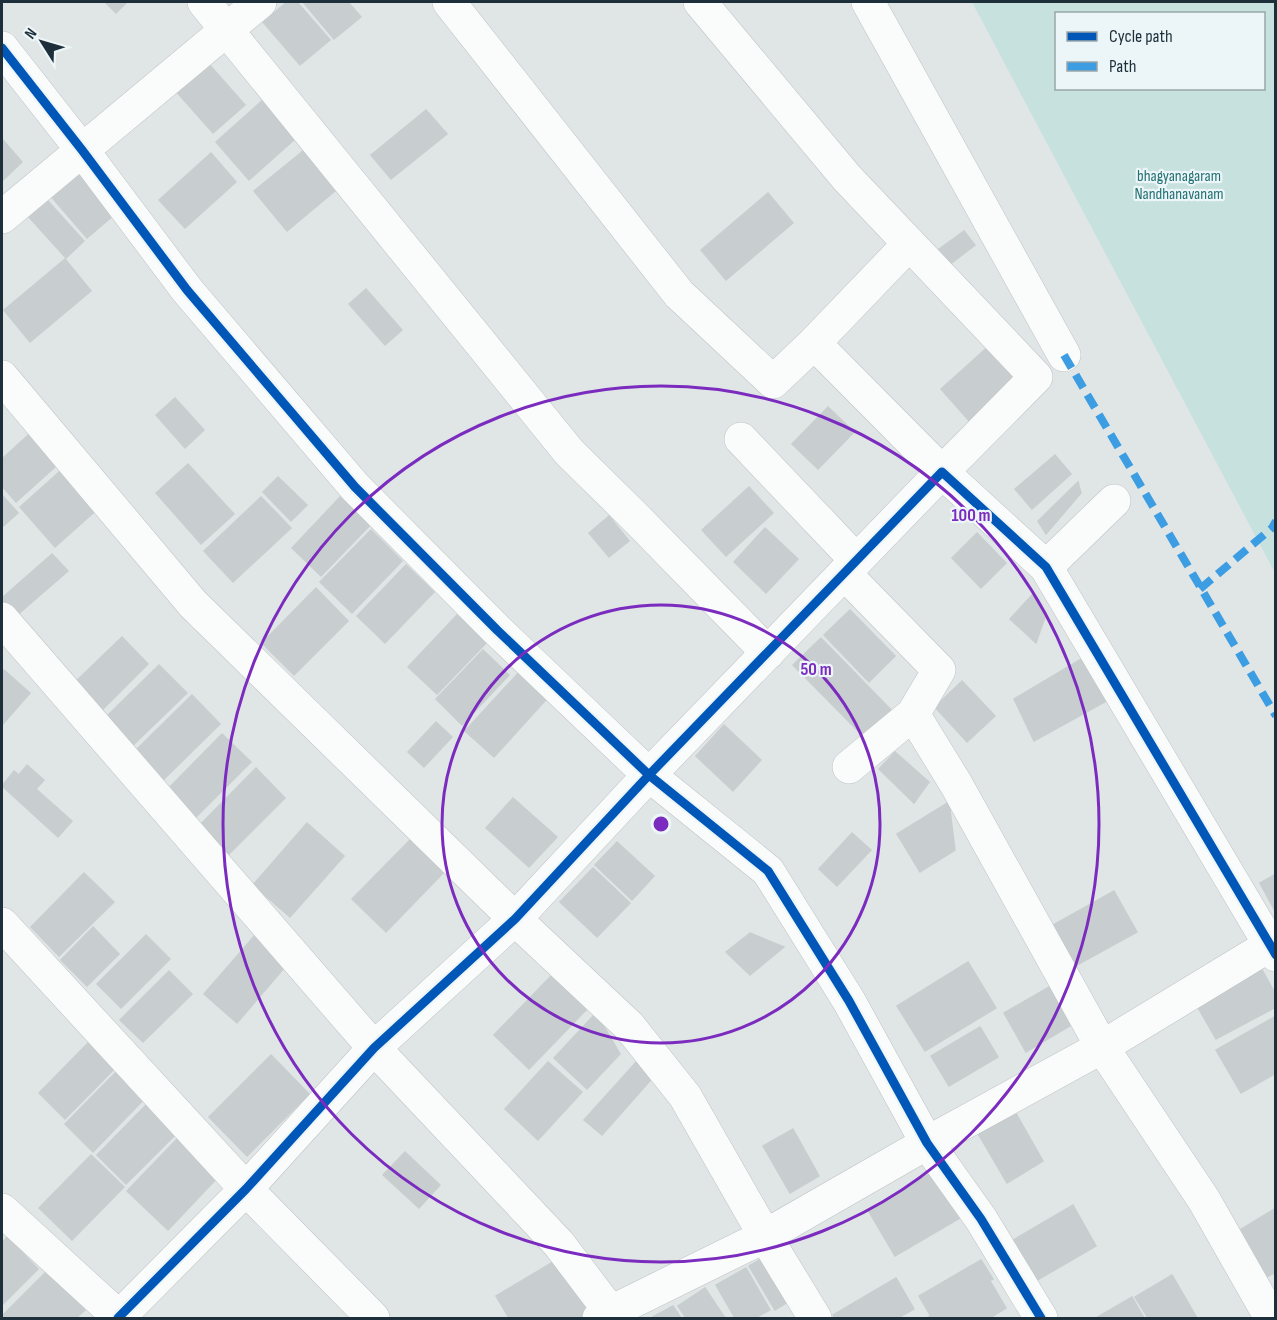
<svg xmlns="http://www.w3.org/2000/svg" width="1277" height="1320" font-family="'Sofia Sans Condensed',sans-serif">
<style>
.green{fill:#c7e1df;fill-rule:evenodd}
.building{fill:#c8cecf;stroke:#c8cecf;stroke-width:1.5}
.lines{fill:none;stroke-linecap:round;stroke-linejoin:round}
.minor-casing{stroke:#bfc3c5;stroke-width:34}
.minor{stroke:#fafbfb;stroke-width:33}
.quiet{stroke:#3c9de2;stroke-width:8;stroke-dasharray:15 8;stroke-linecap:butt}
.cycleway-casing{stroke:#ecf5f7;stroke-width:13}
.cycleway{stroke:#0057b8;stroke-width:9}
.ring{fill:none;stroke:#7b2cbf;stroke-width:3}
.labels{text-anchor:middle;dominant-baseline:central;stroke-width:4.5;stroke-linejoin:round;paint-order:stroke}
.park-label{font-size:16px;fill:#247174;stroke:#ecf5f7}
.centre{fill:#7b2cbf;stroke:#ecf5f7;stroke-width:3}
.ring-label{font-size:18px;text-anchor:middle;font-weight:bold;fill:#7b2cbf;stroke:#ecf5f7;stroke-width:4.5;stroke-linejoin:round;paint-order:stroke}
</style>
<rect width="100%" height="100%" fill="#e0e5e6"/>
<path class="green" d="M972 2H1275V573ZM1056 14H1264V88H1056Z"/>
<path class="building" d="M105 2H127L116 13Z
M287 2H297L330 40 300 65 263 22Z
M303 2H348L361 17 334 39Z
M207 62 245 105 213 133 175 90Z
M272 92 305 130 249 180 216 142Z
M426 110 447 134 391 179 371 155Z
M2 139 22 162 2 181Z
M308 147 341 186 287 231 254 191Z
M211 153 236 182 185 228 159 200Z
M85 166 121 209 87 238 50 195Z
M768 193 793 223 726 280 701 250Z
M46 199 84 241 66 258 28 216Z
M964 231 975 245 949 265 938 250Z
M65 259 91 291 30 342 4 310Z
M366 289 402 330 385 345 349 304Z
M990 345 1021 379 971 423 941 389Z
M175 398 204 430 185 448 156 415Z
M828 407 854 432 818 469 792 444Z
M37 427 65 458 16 502 2 486V459Z
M1055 455 1071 474 1032 509 1015 489Z
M188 464 234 514 201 544 156 493Z
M67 465 102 505 55 547 20 507Z
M278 477 307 505 291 521 263 492Z
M1078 482 1081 493 1046 534 1038 521Z
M749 487 773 513 726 556 702 530Z
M343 494 373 522 321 576 292 548Z
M2 495 18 513 2 527Z
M261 497 291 528 233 582 204 551Z
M609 516 629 541 609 557 589 533Z
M765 528 798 559 766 593 734 562Z
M371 530 402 561 352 613 320 582Z
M977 533 1006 563 981 588 952 558Z
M52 554 68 571 8 623 2 616V598Z
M406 565 434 592 385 643 357 616Z
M316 588 348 621 294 675 262 643Z
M1033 594 1045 617 1036 643 1010 619Z
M850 610 895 656 869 682 824 635Z
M457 615 486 643 437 694 408 667Z
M122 637 148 664 96 716 69 688Z
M821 638 894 713 867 740 793 665Z
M483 650 509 675 462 725 436 699Z
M1083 658 1110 699 1034 741 1014 699Z
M159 665 187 693 129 749 102 721Z
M523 668 551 694 494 757 465 731Z
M4 670 30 693 2 725V672Z
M962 681 995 716 967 742 935 707Z
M192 695 220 724 161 782 133 753Z
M436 722 452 737 424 767 408 752Z
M724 725 761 760 733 791 696 756Z
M222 734 251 762 192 821 164 793Z
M895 752 929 782 914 803 879 769Z
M27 765 44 780 36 789 72 821 58 837 2 786 14 771 19 775Z
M256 768 285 798 229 854 200 825Z
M513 798 557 837 529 867 486 828Z
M949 802 955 850 920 872 897 834Z
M307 823 344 856 290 917 253 885Z
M852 833 871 850 837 886 819 869Z
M410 840 444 872 386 932 352 899Z
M617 842 654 876 632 900 595 865Z
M593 868 630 903 597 937 560 902Z
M84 873 114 902 59 956 31 927Z
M1276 874V913L1260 883Z
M1114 891 1137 932 1068 970 1046 929Z
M93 927 119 954 87 986 61 960Z
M257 933 290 961 237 1023 204 994Z
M750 933 784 947 750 975 726 952Z
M146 935 170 959 121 1008 97 984Z
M968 962 996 1008 925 1051 897 1006Z
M1261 968 1276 995V1007L1216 1039 1196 1004Z
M169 971 192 994 143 1042 120 1020Z
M552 975 587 1009 529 1069 494 1035Z
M1056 983 1078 1021 1026 1052 1004 1013Z
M596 1013 620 1054 587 1089 554 1058Z
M1276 1016V1073L1241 1093 1216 1050Z
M980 1027 998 1057 949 1086 931 1056Z
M91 1040 117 1066 65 1119 39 1093Z
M271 1055 309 1094 247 1156 209 1117Z
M638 1060 655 1075 602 1135 584 1120Z
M548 1062 582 1092 538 1140 505 1109Z
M122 1066 149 1094 93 1152 65 1124Z
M148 1103 178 1132 126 1184 97 1155Z
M1010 1103 1043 1161 1007 1183 973 1125Z
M793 1129 819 1176 790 1193 763 1146Z
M178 1138 219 1176 168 1230 127 1191Z
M405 1152 440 1185 419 1208 383 1175Z
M91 1155 124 1187 72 1240 39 1208Z
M934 1171 960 1218 895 1256 868 1210Z
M1073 1205 1096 1246 1034 1282 1010 1242Z
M1276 1208V1272L1263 1279 1235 1233Z
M7 1237 38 1269 2 1305V1243Z
M763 1258 791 1300 775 1310 749 1266Z
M558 1259 590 1314 582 1318H509L496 1296Z
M981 1260 993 1279 930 1315 919 1296Z
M746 1268 770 1310 755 1318H735L716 1285Z
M46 1272 85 1310 76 1318H2V1316Z
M1172 1275 1197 1318H1148L1135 1297Z
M896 1278 914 1309 898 1318H835L833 1315Z
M990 1281 1006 1308 990 1318H927Z
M705 1288 725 1318H686L678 1306Z
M1132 1297 1144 1318H1096Z
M673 1306 681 1318H651Z"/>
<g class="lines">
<defs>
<path id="minor" d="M204 2 569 452 635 517 768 653
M449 2 679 294 773 382 814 343 942 472 1036 377 847 178 700 2
M868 2 1064 355
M2 48 82 150 187 290 355 487 497 630 649 775 768 871 849 1001 927 1143 981 1219 1041 1318
M2 217 260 2
M814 343 909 244
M2 377 193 604 515 919 629 1026 685 1096 765 1236 815 1318
M741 439 856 560
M1046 567 1114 501
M844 573 939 670 913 714 849 767
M2 619 374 1048 559 1244 615 1318
M913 714 956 784 1102 1047 1204 1200 1271 1318
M2 924 246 1189 373 1318
M2 1210 120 1318
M118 1318 246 1189 374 1048 515 919 649 775 942 472 1046 567 1276 955
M599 1318 765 1236 927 1143 1102 1047 1270 945"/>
</defs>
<use href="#minor" class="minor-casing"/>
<use href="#minor" class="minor"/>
<path class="quiet" d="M1064 355 1276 716
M1200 589 1272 528 1276 521"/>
<defs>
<path id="cycleway" d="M2 48 82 150 187 290 355 487 497 630 649 775 768 871 849 1001 927 1143 981 1219 1041 1318
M118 1318 246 1189 374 1048 515 919 649 775 942 472 1046 567 1276 955"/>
</defs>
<use href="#cycleway" class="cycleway-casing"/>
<use href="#cycleway" class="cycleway"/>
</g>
<g class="ring">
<circle cx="661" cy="824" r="219"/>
<circle cx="661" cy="824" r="438"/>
</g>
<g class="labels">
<g class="park-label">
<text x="1179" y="176">bhagyanagaram<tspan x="1179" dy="18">Nandhanavanam</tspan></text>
</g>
</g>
<circle cx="661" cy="824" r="9" class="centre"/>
<g class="ring-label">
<text x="971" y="521">100 m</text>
<text x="816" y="675">50 m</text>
</g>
<rect width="1277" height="1320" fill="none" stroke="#1d2f3a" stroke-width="6"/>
<rect x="1055" y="12" width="210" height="78" fill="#ecf5f7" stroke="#99a6ab" stroke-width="1.5"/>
<rect x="1067" y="32" width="30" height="9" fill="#0057b8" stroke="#99a6ab" stroke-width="1.5"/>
<text x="1109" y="42" font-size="18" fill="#1d2f3a">Cycle path</text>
<rect x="1067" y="62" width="30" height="9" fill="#3c9de2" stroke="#99a6ab" stroke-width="1.5"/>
<text x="1109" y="72" font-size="18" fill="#1d2f3a">Path</text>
<g transform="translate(42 42) rotate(307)" stroke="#ecf5f7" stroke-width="4.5" paint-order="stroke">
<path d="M0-4.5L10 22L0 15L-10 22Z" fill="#1d2f3a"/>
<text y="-9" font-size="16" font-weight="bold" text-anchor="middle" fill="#1d2f3a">N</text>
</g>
</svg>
